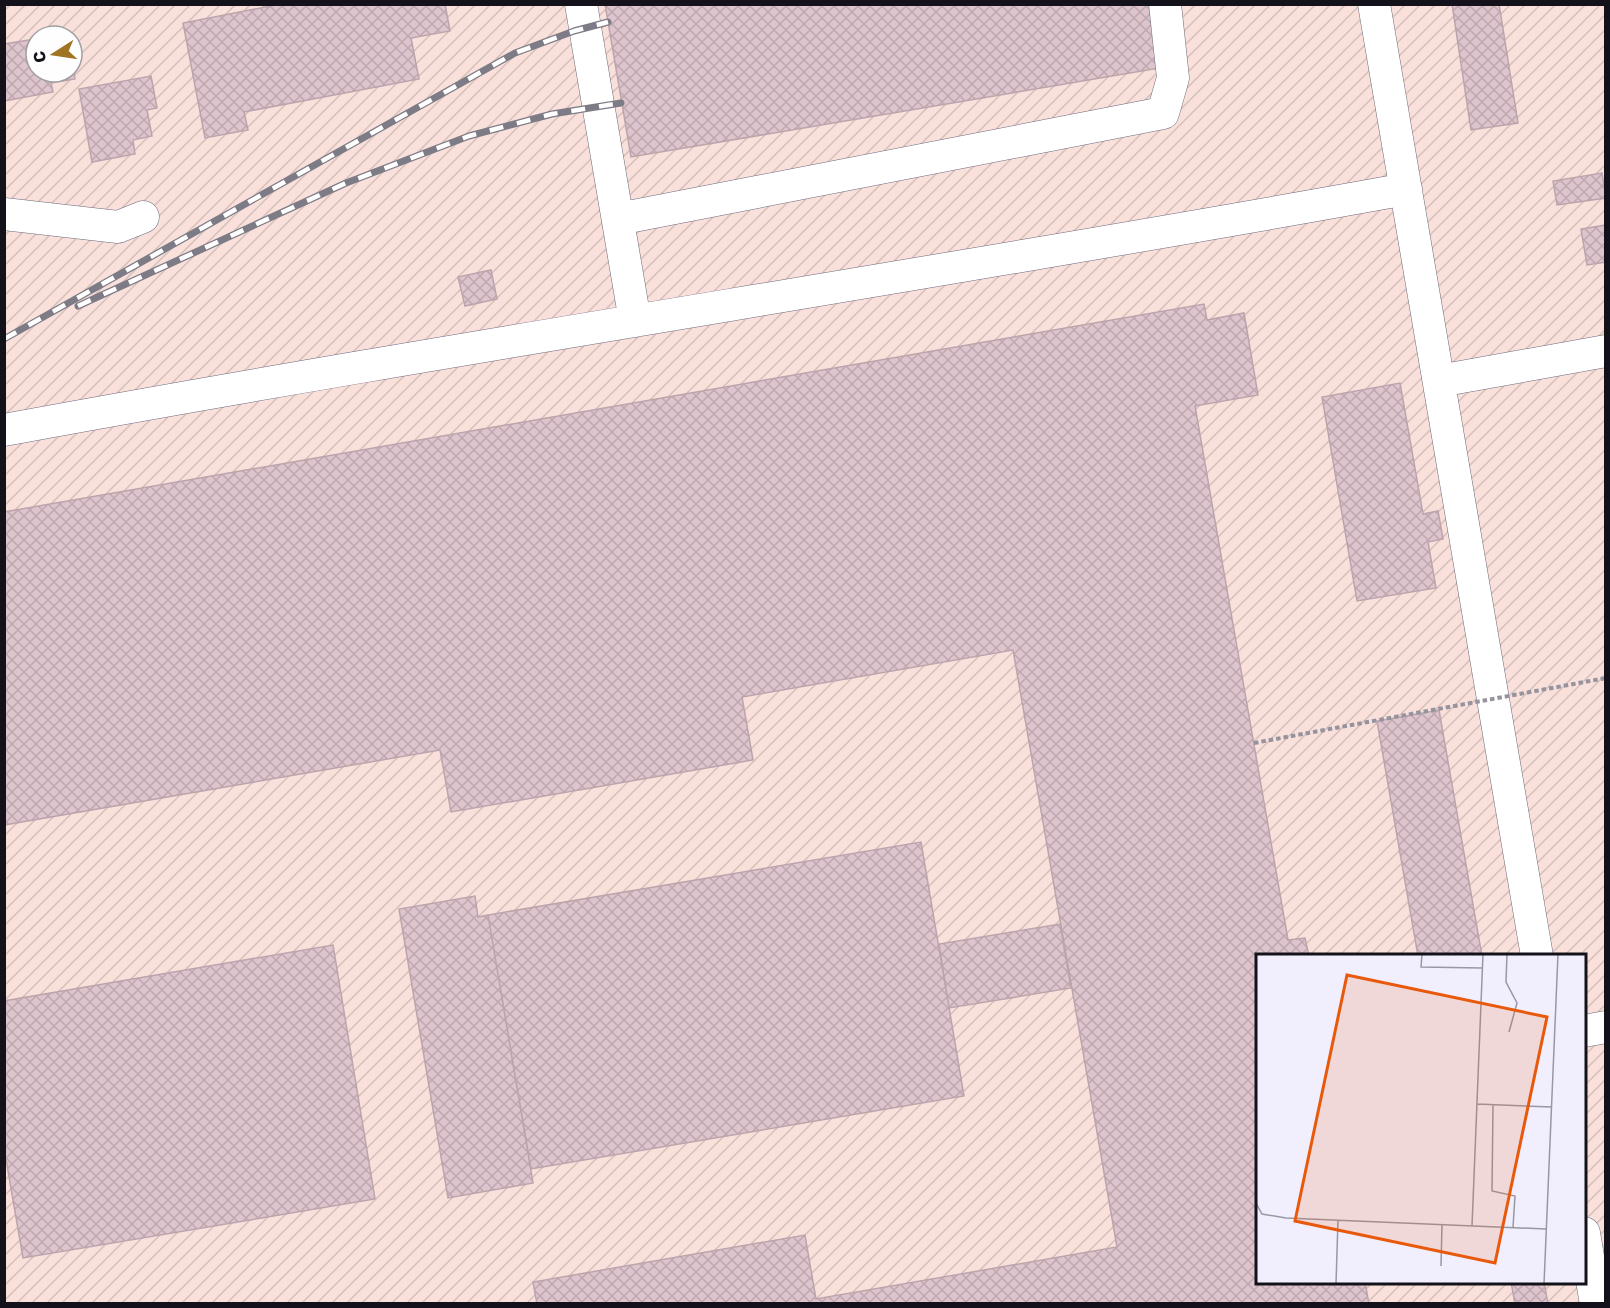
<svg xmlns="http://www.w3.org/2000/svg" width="1610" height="1308" font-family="Rubik,sans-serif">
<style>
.industrial{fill:url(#industrial-furrows);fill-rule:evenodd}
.building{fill:url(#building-cross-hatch);stroke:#bda4ac;stroke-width:1.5}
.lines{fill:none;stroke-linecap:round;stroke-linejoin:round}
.minor-casing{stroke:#6b687c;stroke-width:33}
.minor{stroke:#fff;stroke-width:32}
.rail-casing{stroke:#7d7b86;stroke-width:7}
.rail{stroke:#fefefe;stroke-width:4.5;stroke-dasharray:14;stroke-linecap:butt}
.path-bridge{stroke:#94939e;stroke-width:4;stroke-dasharray:4.5 3;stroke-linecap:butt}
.inset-road{fill:none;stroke:#9897a2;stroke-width:1.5}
.view{fill:#e8590c;fill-opacity:0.15;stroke:#e8590c;stroke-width:3}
.inset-edge{fill:none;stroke:#13121a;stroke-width:3}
</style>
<defs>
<pattern id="industrial-furrows" width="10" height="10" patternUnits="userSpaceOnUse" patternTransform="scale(1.5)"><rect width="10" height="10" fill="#fae0da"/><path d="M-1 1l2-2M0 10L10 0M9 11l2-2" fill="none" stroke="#d5bfba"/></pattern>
<pattern id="building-cross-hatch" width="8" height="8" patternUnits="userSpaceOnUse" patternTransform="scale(1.5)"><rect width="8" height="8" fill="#dec4cc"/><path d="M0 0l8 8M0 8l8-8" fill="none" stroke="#bea7af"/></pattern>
</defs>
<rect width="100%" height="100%" fill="#f1effd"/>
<path class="industrial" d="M5 5H1605V1303H5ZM36 36H72V72H36ZM1258 956H1584V1282H1258Z"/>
<path class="building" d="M281 4H445L450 31 411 38 419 79 244 112 248 130 205 138 183 23Z
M605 4H1149L1160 68 631 157Z
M1452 4H1499L1518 123 1471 130Z
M36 39V72H72V61L75 79 51 83 53 92 4 101V44Z
M151 76 157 108 147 110 152 136 133 140 135 154 92 162 79 89Z
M1602 173 1606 198 1557 205 1553 181Z
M1606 225V262L1587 265 1581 229Z
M491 270 497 299 465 306 458 277Z
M1204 304 1207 320 1244 313 1258 395 1195 406 1288 940 1305 938 1309 956H1258V1282H1365L1369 1304H537L533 1282 805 1235 816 1299 1117 1247 1013 650 742 697 753 760 451 812 440 750 4 825V512Z
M1400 383 1423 514 1438 511 1443 539 1428 542 1436 588 1357 601 1322 397Z
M1439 710 1482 956H1418L1377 721Z
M921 842 964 1096 531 1169 488 915Z
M475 896 478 917 488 915 533 1183 448 1198 399 909Z
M1060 924 1071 988 949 1008 939 944Z
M333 945 375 1199 23 1258 4 1148V1001Z
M1511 1282H1544L1548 1304H1515Z"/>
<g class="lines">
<defs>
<path id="minor" d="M581 4 635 321
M1374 4 1537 956
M4 214 118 227 143 217
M618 219 1163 113 1173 78 1165 4
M1439 381 1606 351
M4 430C471 344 939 274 1406 189
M1584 1031 1606 1027
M1584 1233 1596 1304"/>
</defs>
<use href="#minor" class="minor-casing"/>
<use href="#minor" class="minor"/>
<defs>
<path id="rail" d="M78 306 346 183 469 136 552 114 621 103
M4 339 515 53 574 31 608 22"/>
</defs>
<use href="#rail" class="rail-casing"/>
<use href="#rail" class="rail"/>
<path class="path-bridge" d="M1254 743 1606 678"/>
</g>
<g transform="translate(1256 954)">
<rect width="330" height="330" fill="#f1effd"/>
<path class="inset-road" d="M166 0 165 13 226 14M251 0 250 28 261 49 253 78M221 150 296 153M237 151 236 237 259 242 257 273M0 249 6 260 30 264 290 275M216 272 227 0M185 312 186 270M80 330 82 266M288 330 302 0"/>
<path class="view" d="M91 21 291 63 239 309 39 267Z"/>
<rect width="330" height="330" class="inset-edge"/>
</g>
<rect width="1610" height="1308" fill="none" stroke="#13121a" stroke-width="12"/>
<g transform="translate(54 54) rotate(258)"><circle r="28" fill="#fefefe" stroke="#a0a0a3" stroke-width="1.5"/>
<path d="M0-4.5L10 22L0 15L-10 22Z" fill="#9f7524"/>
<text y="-9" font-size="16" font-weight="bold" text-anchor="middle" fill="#13121a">С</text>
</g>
</svg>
